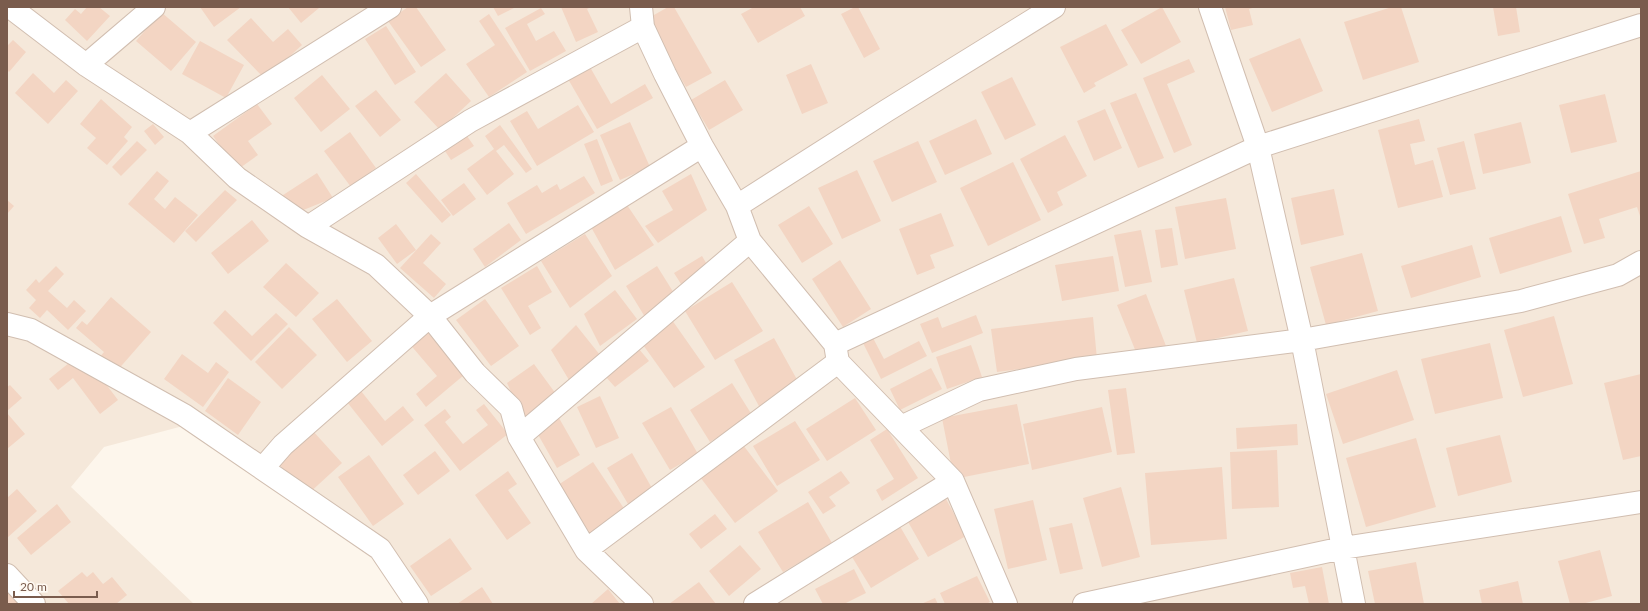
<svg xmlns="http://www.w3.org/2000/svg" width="1648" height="611" font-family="Lato,sans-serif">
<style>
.residential{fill:#f5e8da}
.building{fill:#f3d5c3}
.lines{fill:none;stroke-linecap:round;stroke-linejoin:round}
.minor-casing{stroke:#d1beb0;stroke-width:24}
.minor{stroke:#fff;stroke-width:22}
</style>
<rect width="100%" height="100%" fill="#fdf6ec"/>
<path class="residential" d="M7 7H1641V604H409L369 554 183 426 104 447 71 487 194 604H7Z"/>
<path class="building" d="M87 7H99L110 16 87 41 65 20 75 9 81 14Z
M200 7H241L214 27Z
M288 7H318L319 8 301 23Z
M408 7H416L446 50 421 67 388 21Z
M493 7H516L498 16Z
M561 7H591L587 9 598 32 576 42Z
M668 7H674L712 73 686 87 647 19Z
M754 7H800L805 16 758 43 741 14Z
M855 7H858L880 49 864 58 841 14Z
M1162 7 1181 42 1141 64 1121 30Z
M1225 7H1256L1249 9 1253 25 1231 30Z
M1392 7H1401L1419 62 1363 80 1344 22Z
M1493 7H1516L1520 32 1498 36Z
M541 8 545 14 527 24 536 41 554 31 566 51 530 71 505 28Z
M161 12 196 42 171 71 136 41Z
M489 14 527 72 489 97 466 64 495 45 479 21Z
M251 18 273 42 288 29 302 45 265 79 227 40Z
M1106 24 1128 65 1094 83 1096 86 1084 93 1060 47Z
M386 26 416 72 395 85 365 39Z
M1300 38 1323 91 1272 112 1249 59Z
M13 40 26 52 9 72 7 70V46Z
M200 41 244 65 226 98 182 74Z
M1189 59 1195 72 1167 84 1192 145 1174 153 1143 78Z
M811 64 828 103 802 114 786 75Z
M590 67 611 104 645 84 653 98 597 129 568 79Z
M33 73 54 93 66 80 78 91 48 124 15 93Z
M446 73 471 101 440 130 414 102Z
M322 75 350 109 321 132 294 98Z
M1012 77 1036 125 1005 140 981 92Z
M725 80 743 110 709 130 691 100Z
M376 90 401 120 380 137 355 106Z
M1136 93 1164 158 1138 168 1110 103Z
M1605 94 1617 142 1571 153 1559 105Z
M101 99 132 127 124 137 128 141 107 165 87 148 96 138 80 124Z
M257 104 272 124 248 141 258 155 237 170 213 136Z
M578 105 594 132 537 166 510 121 527 111 538 129Z
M1105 109 1122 148 1094 161 1077 121Z
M976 119 992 154 945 175 929 141Z
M1419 119 1425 141 1410 144 1415 165 1433 160 1443 197 1398 208 1378 130Z
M630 122 650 167 620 180 600 135Z
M1521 122 1531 163 1483 174 1474 134Z
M153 124 164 137 155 145 144 131Z
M500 125 532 169 526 173 504 145 496 151 514 174 487 195 467 169 494 149 485 136Z
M350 132 376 168 351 187 324 151Z
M1065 135 1087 176 1057 192 1063 205 1048 213 1020 159Z
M467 136 474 146 451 160 445 151Z
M597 139 613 181 601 186 584 144Z
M137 141 147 150 121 176 112 167Z
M918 141 937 182 892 202 873 161Z
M1464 141 1476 189 1450 195 1437 148Z
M1013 162 1041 220 988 246 960 188Z
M857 170 881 221 842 239 818 188Z
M157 171 169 181 154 199 165 209 175 197 198 215 174 243 128 204Z
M1641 171V219L1637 207 1599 219 1605 238 1584 244 1568 194Z
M317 173 333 198 296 213 280 197Z
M416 174 451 215 442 223 406 183Z
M691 174 707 210 658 243 645 226 673 210 662 191Z
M584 176 595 193 526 234 507 203 537 185 542 193 557 184 560 190Z
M464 183 476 199 453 216 441 200Z
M1334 189 1344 235 1301 245 1291 198Z
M225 190 237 200 196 242 185 231Z
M1226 198 1236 249 1185 259 1175 207Z
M7 200 14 206 7 214Z
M625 202 654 245 615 270 591 227Z
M809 206 833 244 802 263 778 225Z
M941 213 954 246 930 255 935 268 917 275 899 229Z
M1561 216 1572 252 1500 274 1489 238Z
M252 220 269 241 228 274 211 253Z
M509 223 521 240 485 267 473 249Z
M396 224 416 250 397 264 378 238Z
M1172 228 1178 265 1161 268 1155 230Z
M1141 230 1152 282 1125 287 1114 235Z
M431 234 441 243 423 263 446 284 434 298 400 268Z
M585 234 612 276 570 308 541 261Z
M1472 245 1481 277 1411 298 1401 266Z
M1362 253 1378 311 1326 325 1310 267Z
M702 256 709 268 681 284 674 273Z
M1113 256 1119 291 1062 301 1055 265Z
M840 260 871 309 843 327 812 279Z
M286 263 319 293 296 317 263 287Z
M56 266 64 274 48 291 67 308 74 300 86 311 68 330 47 310 40 318 29 308 36 300 26 290 36 279 39 283Z
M537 266 552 292 528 306 541 328 530 335 501 288Z
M657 266 677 298 645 317 626 286Z
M1234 278 1248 331 1197 343 1184 290Z
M732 282 763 331 715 360 685 311Z
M615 290 637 319 600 346 584 314Z
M1146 294 1166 346 1138 357 1117 305Z
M111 297 151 332 116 372 99 358 104 352 76 328 82 321 87 325Z
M337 299 372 341 347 362 312 319Z
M485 299 519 346 491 366 456 320Z
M225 310 252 336 276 313 288 324 251 361 213 323Z
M976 315 983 333 932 353 920 324 938 317 942 328Z
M1554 316 1573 384 1523 397 1504 330Z
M1093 317 1097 359 997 372 991 329Z
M672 320 705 367 674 388 641 342Z
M576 325 600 355 569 380 551 350Z
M289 327 317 355 282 389 255 362Z
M424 328 464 375 426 407 416 394 437 376 408 342Z
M774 338 800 385 760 408 734 360Z
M873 338 884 359 919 341 927 356 881 379 863 343Z
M1490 343 1503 398 1435 414 1421 359Z
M971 345 982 377 947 389 936 357Z
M639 349 649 361 615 387 605 376Z
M182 354 208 373 216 362 229 372 203 407 164 379Z
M69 363 99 375 118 400 100 414 73 378 58 390 49 379Z
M534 364 556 394 523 418 507 383Z
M931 368 942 389 900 410 890 389Z
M1397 370 1414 420 1343 444 1326 394Z
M1641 374V456L1623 460 1604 383Z
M228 378 261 402 238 435 205 411Z
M732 383 752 415 710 442 690 410Z
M10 385 22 398 7 411V387Z
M1126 388 1135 453 1117 455 1108 390Z
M361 391 385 421 403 406 414 420 382 446 347 402Z
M600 396 619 438 596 448 577 407Z
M855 398 876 430 827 461 806 429Z
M484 404 508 434 460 471 424 425 445 409 451 417 445 422 463 444 488 425 476 410Z
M1017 404 1029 464 954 479 942 418Z
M671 407 698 454 670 470 642 423Z
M1102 407 1112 452 1032 470 1023 424Z
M7 413 25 434 7 449Z
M559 418 580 455 557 468 536 431Z
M795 421 820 460 777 486 753 446Z
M1297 424 1298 445 1237 449 1236 428Z
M887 429 918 478 882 501 876 490 894 479 870 440Z
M312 430 342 463 307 495 277 462Z
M1500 435 1512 482 1458 496 1446 448Z
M1416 438 1436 507 1366 527 1346 458Z
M740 441 778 491 735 523 697 473Z
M1277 450 1279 507 1232 509 1230 452Z
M435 451 450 471 418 495 403 475Z
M632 453 653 490 628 504 607 468Z
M369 455 404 504 373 526 338 477Z
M593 462 627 513 592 536 558 485Z
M1222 467 1227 539 1151 545 1145 473Z
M508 471 517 484 508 490 531 523 507 540 475 495Z
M841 471 850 483 829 497 836 506 823 514 808 492Z
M1121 487 1140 557 1102 567 1083 498Z
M17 489 37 511 7 538V498Z
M946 499 966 536 928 557 907 520Z
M1033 500 1047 560 1008 569 994 509Z
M808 502 832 543 783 572 758 532Z
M57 504 71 522 31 555 17 538Z
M715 514 727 529 701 549 689 534Z
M898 523 919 559 871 588 849 552Z
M1072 523 1083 569 1060 574 1049 528Z
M450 538 472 569 431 596 410 566Z
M740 545 761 569 729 596 709 571Z
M1600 550 1612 596 1582 604H1570L1558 561Z
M1416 562 1424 604H1375L1368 571Z
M1322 567 1329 604H1309L1305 586 1293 588 1290 573Z
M854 569 866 593 844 604H823L815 589Z
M82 572 87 577 93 572 103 584 112 577 127 595 116 604H69L58 591Z
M977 576 990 602 986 604H945L940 593Z
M1518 581 1523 604H1482L1479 590Z
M699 582 716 604H669Z
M7 583 29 604H7Z
M482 587 493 604H457Z
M608 589 620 604H591Z
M935 598 938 604H921Z"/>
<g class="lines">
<defs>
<path id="minor" d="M10 7 86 65 190 133 237 178 308 227 376 265 430 316 475 373 511 408 519 437 586 550 642 604
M641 7 643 27 665 74 702 146 737 206 750 241 835 344 838 362 953 481 1006 604
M1210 7 1258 147 1302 340 1354 604
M86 65 154 7
M190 133 390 7
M737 206 886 111 1054 7
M308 227 470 121 643 27
M7 324 31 330 184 415 380 549 417 604
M835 344 1258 147 1641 25
M901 427 979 390 1076 369 1302 340 1521 301 1618 275 1641 262
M519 437 750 241
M263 468 283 445 430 316 702 146
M586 550 838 362
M7 575 34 604
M755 604 953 481
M1084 604 1343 548 1641 502"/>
</defs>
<use href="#minor" class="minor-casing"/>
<use href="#minor" class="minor"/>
</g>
<rect width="1648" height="611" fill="none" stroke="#7a5c4d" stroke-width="16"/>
<path d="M14 591v6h83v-6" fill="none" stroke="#7a5c4d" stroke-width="2"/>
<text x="20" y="591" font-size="12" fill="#7a5c4d" stroke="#fffaf3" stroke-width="3" paint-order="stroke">20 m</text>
</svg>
